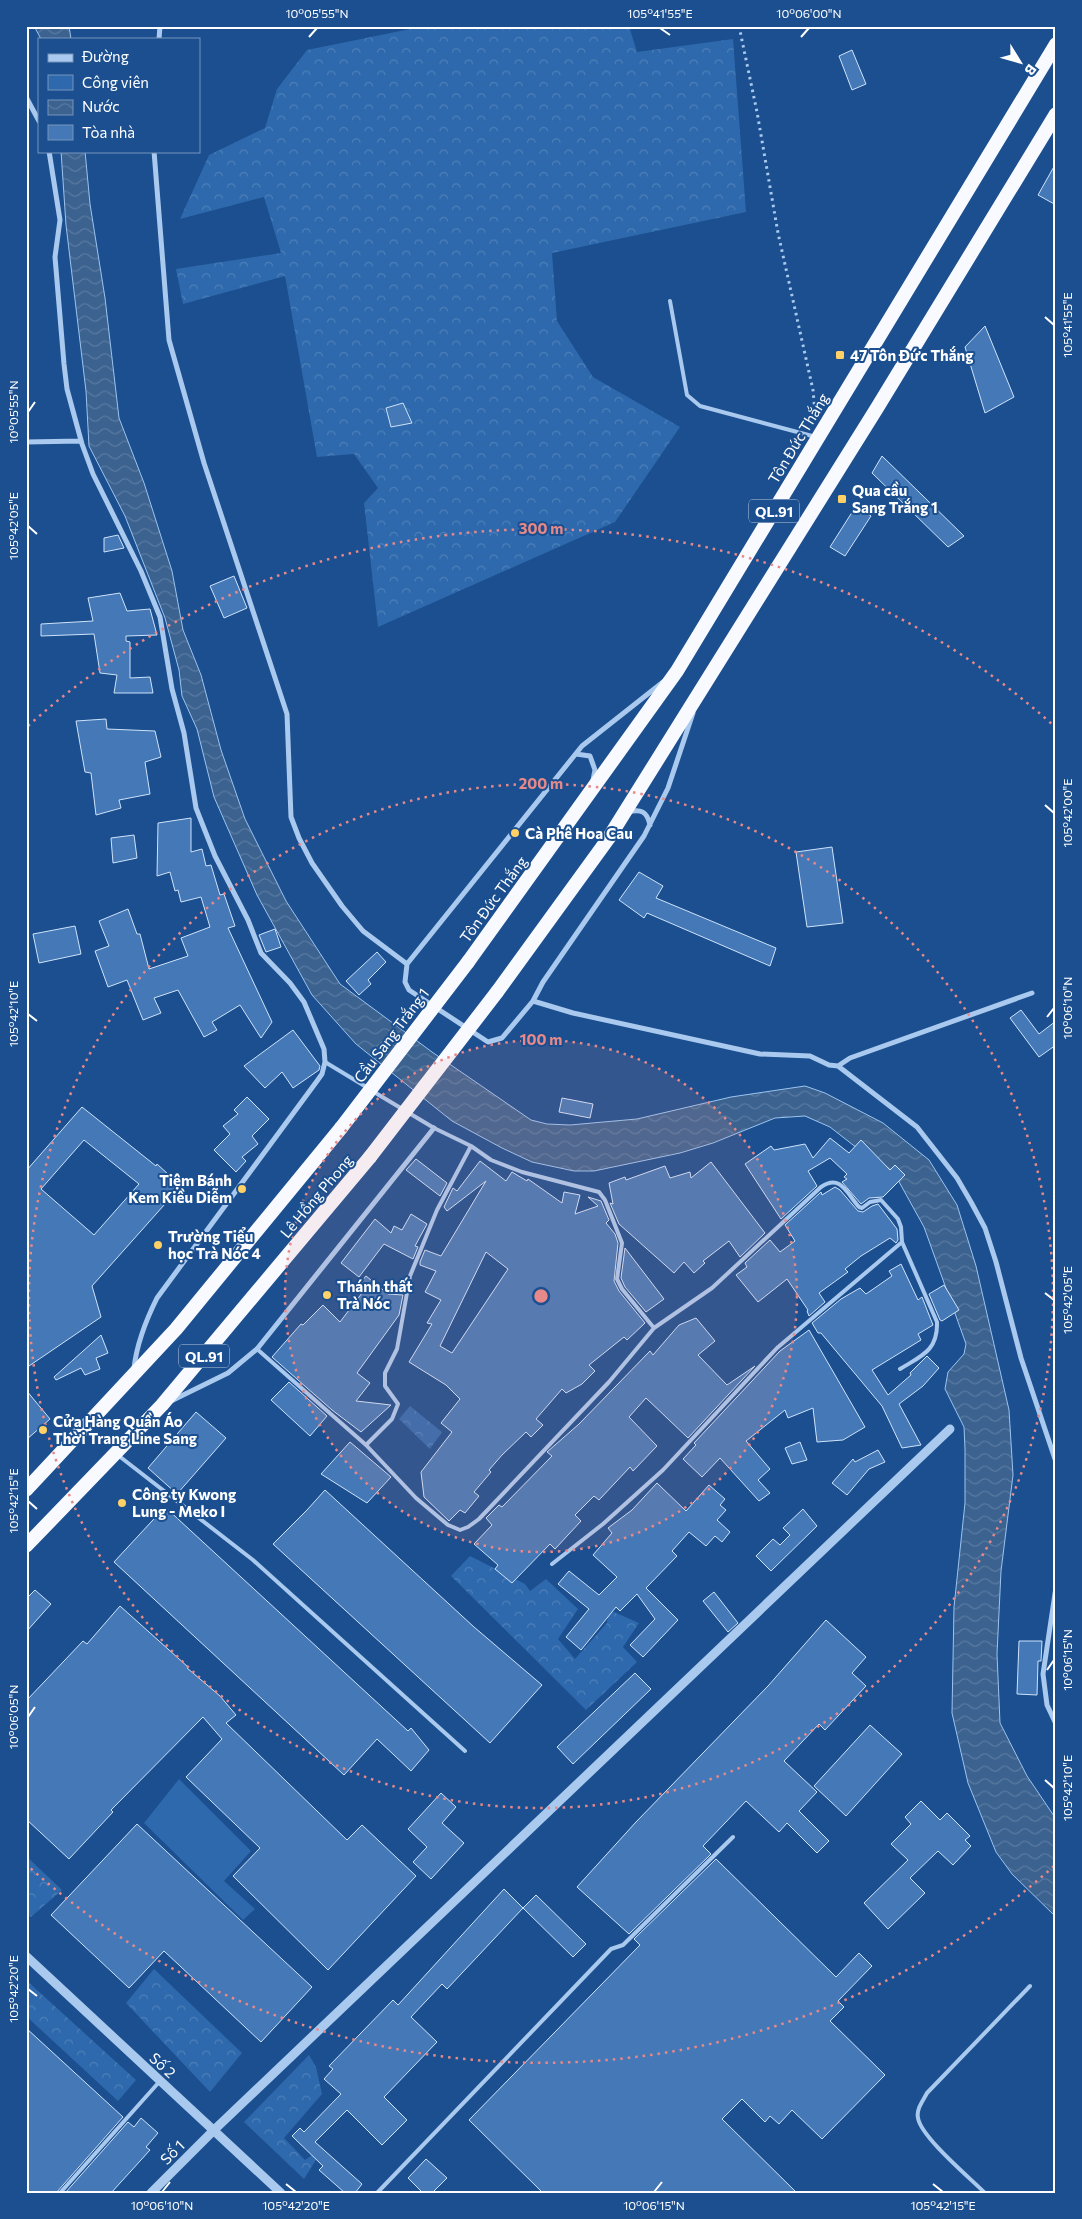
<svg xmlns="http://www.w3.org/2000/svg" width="1082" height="2219" font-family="Commissioner,sans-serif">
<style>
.green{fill:#2e69ad}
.forest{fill:url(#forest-crowns)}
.water{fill:url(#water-waves);stroke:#9cc4f0}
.building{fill:#4478b7;stroke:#cfe3fa;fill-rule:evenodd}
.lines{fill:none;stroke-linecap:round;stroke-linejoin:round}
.path{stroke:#a9c9ee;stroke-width:3;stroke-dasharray:2.5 4;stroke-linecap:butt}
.service{stroke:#a9c9ee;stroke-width:4}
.minor{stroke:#a9c9ee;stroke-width:5}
.tertiary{stroke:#a9c9ee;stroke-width:9}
.trunk{stroke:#f8faff;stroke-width:14}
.trunk-bridge{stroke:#f8faff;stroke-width:14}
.ticks{fill:none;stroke:#fff;stroke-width:2}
.ring{fill:none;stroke:#e88989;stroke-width:2.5;stroke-dasharray:2.5 5}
.poi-dot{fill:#ffd166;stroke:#1b4f8f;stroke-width:2}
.labels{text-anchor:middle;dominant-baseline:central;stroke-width:4;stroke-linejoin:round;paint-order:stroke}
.shield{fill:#1b4f8f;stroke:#bbcadd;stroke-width:1}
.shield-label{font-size:14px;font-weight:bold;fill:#fff}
.poi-label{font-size:15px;font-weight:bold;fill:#fff;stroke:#1b4f8f;text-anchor:start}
.street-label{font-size:15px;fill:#fff;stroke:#1b4f8f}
.centre{fill:#e88989;stroke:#1b4f8f;stroke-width:2.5}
.ring-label{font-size:15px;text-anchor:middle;font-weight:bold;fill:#e88989;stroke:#1b4f8f;stroke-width:4;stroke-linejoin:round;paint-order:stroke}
.neatline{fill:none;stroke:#fff;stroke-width:2}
.ticks-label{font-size:12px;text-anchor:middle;fill:#fff}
</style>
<defs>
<pattern id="forest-crowns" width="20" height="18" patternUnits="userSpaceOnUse" patternTransform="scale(1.25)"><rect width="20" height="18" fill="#2e69ad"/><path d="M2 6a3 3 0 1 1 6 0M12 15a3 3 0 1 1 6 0" fill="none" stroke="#4d80b9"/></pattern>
<pattern id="water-waves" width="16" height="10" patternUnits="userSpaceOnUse" patternTransform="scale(1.25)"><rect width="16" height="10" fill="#3c6290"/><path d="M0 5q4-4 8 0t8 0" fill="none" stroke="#597aa1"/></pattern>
</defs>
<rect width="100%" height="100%" fill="#1b4f8f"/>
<path class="green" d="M179 1779 251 1851 224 1881 255 1909 243 1920 144 1823Z"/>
<path class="forest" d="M425 26H629L637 52 733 39 746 212 552 253 557 321 593 377 680 427 615 522 378 627 364 503 378 488 354 454 317 457 285 276 183 304 176 269 281 253 264 197 180 219 209 155 265 128 277 89 307 50Z
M410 1406 442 1432 430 1449 399 1419Z
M470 1556 525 1584 530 1591 546 1579 578 1609 558 1639 575 1659 607 1623 609 1610 639 1623 623 1647 637 1662 586 1710 451 1576Z
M26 1856 62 1890 31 1917 26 1913Z
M154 1969 242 2053 210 2092 126 2003Z
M26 1980 136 2080 118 2101 26 2016Z
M309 2055 316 2067 322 2094 284 2138 305 2160 324 2147 304 2179 244 2122Z"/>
<path class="water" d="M34 26H69L71 39H41Z
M61 151H85L90 204 105 298 119 418 144 483 172 571 183 630 201 675 221 750 245 819 286 901 340 984 432 1052 531 1120 547 1124 570 1125 637 1119 731 1097 805 1086 825 1093 883 1123 929 1160 957 1205 976 1266 1009 1410 1013 1475 1001 1571 997 1654 1000 1723 1027 1776 1056 1819V1917L1012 1874 996 1852 968 1783 952 1713 954 1607 965 1503V1449L964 1427 945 1389 948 1372 964 1354 966 1344 924 1227 898 1180 830 1127 805 1116 775 1118 713 1143 680 1153 594 1171H574L532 1162 502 1148 452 1121 356 1044 312 995 257 895 214 797 197 729 182 696 179 670 165 618 125 516 89 446 86 391 66 225Z"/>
<path class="building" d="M852 50 866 84 852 90 839 56Z
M1056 163V205L1038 195Z
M985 326 1014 397 985 413 965 347Z
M403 403 412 423 391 427 386 408Z
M882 456 964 536 948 547 872 473Z
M856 506 871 516 845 556 830 547Z
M118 535 124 548 104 552V538Z
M234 576 247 608 224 618 210 586Z
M120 593 127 611 150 609 157 635 126 636V641L130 642V678L150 677 153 693H114L117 675 100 673 94 634 41 636V624L93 621 88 598Z
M106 719 107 729 155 731 161 757 145 762 150 794 119 800 121 808 96 815 91 773 85 772 76 721Z
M191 818V852L202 849 206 866 211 865 220 895 224 894 235 926 228 928 272 1022 261 1038 240 1005 212 1022 217 1030 204 1037 178 990 154 998 161 1013 143 1020 127 980 108 987 95 951 109 946 99 921 128 909 137 934H140L149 969 188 956 181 938 210 927 201 897 181 902 178 890 175 891 170 872 157 876 158 823Z
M134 835 137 858 113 863 111 838Z
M832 847 843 923 807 927 796 852Z
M639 872 663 886 656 898 776 948 770 966 647 913 644 918 619 900Z
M75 926 81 954 39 963 33 934Z
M275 929 281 947 266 952 259 935Z
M377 952 386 962 368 980 371 984 359 995 346 981Z
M1021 1010 1039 1034 1056 1021V1045L1039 1057 1010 1018Z
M293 1030 320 1066 319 1070 293 1088 282 1072 265 1088 244 1066Z
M247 1097 269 1119 252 1136 258 1144 242 1157 246 1161 236 1172 214 1150 230 1134 223 1126 238 1114 234 1110Z
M562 1098 593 1104 590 1118 559 1112Z
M82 1107 156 1166 157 1164 181 1186 92 1286 101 1317 26 1368V1171ZM84 1140 139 1184 94 1235 41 1189Z
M830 1138 849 1153 861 1140 890 1170 895 1165 905 1175 883 1197 869 1198 861 1204 842 1182 847 1179 844 1177 847 1174 830 1158 808 1171 817 1186 781 1219 745 1164 771 1146 774 1150 805 1144 813 1158Z
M416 1159 447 1183 440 1196 406 1170Z
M480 1161 506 1181 512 1172 527 1181 528 1179 562 1203 564 1192 580 1195 575 1214 598 1206 588 1197 601 1201 609 1220 606 1223 615 1234 618 1243 614 1281 619 1291 645 1323 627 1340 624 1337 589 1365 595 1371 582 1384 566 1393 562 1389 536 1419 543 1425 531 1437 526 1432 502 1455 489 1470 491 1472 474 1492 479 1496 465 1513 460 1510 449 1521 424 1497 421 1472 452 1432 441 1423 460 1399 446 1385 409 1362 432 1324 427 1323 441 1300 425 1292 436 1271 420 1265V1262L425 1250 441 1256 486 1181 447 1211 444 1207 453 1188 457 1191ZM486 1252 508 1269 452 1353 440 1346Z
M711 1162 765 1233 740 1257 729 1241 703 1261 705 1263 694 1273 684 1262 674 1273 619 1224 610 1203 613 1204 609 1183 625 1177 626 1180 665 1166 670 1178 690 1172 691 1178Z
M835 1187 840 1190 858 1211 863 1212 872 1206 878 1204 897 1229 898 1240 896 1243 890 1238 861 1256 845 1269 848 1272 819 1293 825 1302 809 1316 807 1311 808 1310 787 1279 758 1302 736 1275 747 1267 745 1263 770 1240 780 1252 795 1241 785 1225 821 1192 822 1195Z
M411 1214 427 1224 415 1246 418 1247 413 1259 384 1244 359 1277 341 1263 375 1219 391 1233 394 1226 402 1230Z
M625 1248 664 1299 646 1312 625 1287 621 1278Z
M901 1264 918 1300 922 1297 933 1325 918 1334 921 1340 872 1370 888 1395 911 1375 910 1373 927 1356 939 1368 923 1386 899 1404 921 1445 902 1448 882 1406 821 1333H818L812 1323 841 1299 860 1288 866 1294 892 1276 889 1271Z
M366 1276 388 1294 403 1295 399 1315 357 1373 370 1383 356 1401 391 1405 361 1432 332 1410 272 1357 301 1324 303 1325 323 1305 340 1322 362 1293 356 1288Z
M944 1285 959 1310 942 1321 940 1320 929 1294Z
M696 1318 715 1341 698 1355 727 1385 755 1366 688 1438 646 1398 629 1417 657 1446 633 1471 630 1467 599 1500 594 1496 575 1515 581 1521 555 1549 550 1544 512 1583 495 1569 498 1565 474 1544 492 1525 486 1518 499 1505 502 1507 552 1456 547 1452 579 1424 650 1351 653 1355 679 1325Z
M809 1330 865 1427 843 1440 817 1442 813 1408 788 1418 785 1410 746 1441 770 1469 758 1480 770 1493 759 1501 720 1458 702 1477 683 1459 696 1445 694 1443 780 1351Z
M101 1335 108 1353 96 1358 100 1369 85 1375 81 1368 56 1380 54 1377Z
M289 1382 327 1416 310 1436 271 1400Z
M26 1390 50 1419 26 1440Z
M196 1412 226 1438 177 1494 148 1468Z
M350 1442 391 1477 367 1503 321 1474Z
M800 1442 807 1460 792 1464 785 1448Z
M878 1450 885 1462 869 1469 847 1495 832 1483 853 1459 855 1462Z
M657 1483 686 1511 709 1485 725 1499 720 1505 726 1510 717 1520 730 1532 722 1542 715 1536 706 1546 689 1532 672 1551 677 1556 646 1588 678 1620 643 1657 630 1645 655 1619 637 1594 620 1611 616 1607 581 1650 566 1637 589 1609 558 1584 569 1571 599 1595 617 1577 593 1555 612 1533 608 1528 632 1510Z
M325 1490 474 1627 542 1685 490 1743 273 1544 307 1510Z
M165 1507 408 1731 411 1728 429 1750 411 1771 377 1739 344 1775 114 1562Z
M803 1509 817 1526 771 1571 756 1556 773 1539 780 1545 790 1535 783 1528Z
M35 1590 51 1604 26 1632V1599Z
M714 1592 738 1623 728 1632 703 1601Z
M120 1606 188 1667 187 1668 220 1696 236 1715 226 1723 347 1840 362 1825 416 1876 328 1970 233 1876 260 1848 186 1777 222 1739 203 1717 111 1810 113 1812 69 1859 26 1819V1701L83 1641 87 1644Z
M826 1620 866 1657 852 1673 866 1686 825 1730 819 1724 784 1761 817 1792 799 1811 829 1841 817 1853 787 1823 779 1832 746 1801 703 1846 711 1854 629 1934 577 1887 636 1822 768 1686Z
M1019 1641H1042L1041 1661H1038L1037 1695 1017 1694Z
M635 1673 651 1689 573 1764 557 1747Z
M870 1725 902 1754 846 1816 814 1786Z
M441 1793 456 1807 442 1823 464 1843 431 1879 413 1862 427 1847 408 1829Z
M921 1801 940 1820 947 1813 970 1836 965 1840 971 1846 953 1865 938 1851 910 1878 925 1893 888 1929 864 1903 908 1860 891 1844 911 1824 905 1817Z
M137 1824 312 1987 261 2042 164 1951 129 1988 51 1915Z
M716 1859 836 1977 859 1953 872 1966 838 2001 844 2007 830 2021 885 2075 822 2139 792 2110 779 2124 770 2116 765 2122 742 2099 722 2119 797 2193H543L469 2120 640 1945 634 1939Z
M504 1889 523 1908 447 1989 442 1984 411 2017 437 2042 384 2097 407 2120 382 2145 347 2110 315 2142 362 2184 355 2193H345L319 2170 323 2166 292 2136 300 2128 304 2132 341 2094 324 2079 333 2069 329 2066 393 2000 398 2005Z
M536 1895 586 1944 573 1957 523 1908Z
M26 2028 123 2117 56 2193H26Z
M141 2118 158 2133 146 2147 150 2150 111 2193H65L128 2122 134 2127Z
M426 2159 447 2178 432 2193H423L408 2178Z"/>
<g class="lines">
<path class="path" d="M739 26 757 112 778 233 813 390 815 413"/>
<path class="service" d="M670 301 687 395 700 406 816 437
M325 1062 368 1088
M374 1092 434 1128 471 1146 491 1160 522 1172 599 1192 605 1200 622 1243 617 1279 622 1289 654 1328
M257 1349 366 1445 416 1498 448 1525 460 1530 468 1527 479 1519 609 1382 654 1328 712 1288 821 1187C841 1173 847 1194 859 1207L862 1208 870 1202 881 1200 898 1219 901 1227 902 1242 937 1322C938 1351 921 1356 900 1369
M366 1445 392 1419 398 1404 385 1386V1373L397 1349 410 1276 437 1210 471 1146
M119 1456 253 1560 465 1751
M552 1564 603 1524 663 1470 777 1348 902 1242
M60 2193 160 2081
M377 2193 611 1949 623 1945 733 1837
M985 2193C970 2178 921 2137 918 2118 916 2109 923 2101 927 2093L1030 1986"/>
<path class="minor" d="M159 39 160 26
M26 97 39 121
M49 151 60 220 55 257 64 364 67 389 82 444 93 474 141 571 160 617 172 689 184 733 196 808 215 856 248 920 261 953 290 983 304 1002 324 1049 325 1062 322 1074 317 1081 157 1298C146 1320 137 1342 134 1368
M154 151 169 340 204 463 287 714 291 817 299 838 312 863 342 906 363 931 407 964 582 746 663 682
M26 442 81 441
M693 713 668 788 644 836 543 982 533 1001 573 1013 760 1054 810 1056 829 1065 838 1066 850 1058 1032 993
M576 754 590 756 595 770 593 780
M628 812C641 809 647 811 650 825
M407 964 405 982 409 990 488 1042 502 1038 533 1001
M838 1066 917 1127 957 1178 971 1202 985 1228 996 1262 1021 1358 1056 1462
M171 1401 228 1373 257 1349 434 1128
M1056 1587 1043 1674 1047 1705 1056 1724"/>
<path class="tertiary" d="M26 1956 281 2193
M151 2193 213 2131 950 1429"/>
<path class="trunk" d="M468 962 677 671 1056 44
M497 992 608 839 877 408 1056 114
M26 1490 176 1329 341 1128
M26 1546 162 1405 370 1157"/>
<path class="trunk-bridge" d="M341 1128 468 962
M370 1157 497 992"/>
</g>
<path class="ticks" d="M660 28 670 35M309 37 317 28M801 37 809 28M1045 317 1054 325M28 412 35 402M28 526 37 534M1045 805 1054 813M28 1014 37 1021M1047 1017 1054 1008M1045 1293 1054 1300M28 1501 37 1509M1047 1670 1054 1660M28 1717 35 1707M1045 1780 1054 1788M28 1989 37 1996M286 2184 296 2192M933 2184 943 2192M162 2192 170 2182M654 2192 662 2182"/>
<circle cx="541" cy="1296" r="256" fill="#e88989" fill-opacity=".12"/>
<g class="ring">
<circle cx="541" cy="1296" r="256"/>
<circle cx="541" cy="1296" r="512"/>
<path d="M1054 1866A767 767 0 0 1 28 1866M28 726A767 767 0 0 1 1054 726"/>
</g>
<g class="poi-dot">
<rect x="835" y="350" width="10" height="10" rx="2.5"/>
<rect x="837" y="494" width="10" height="10" rx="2.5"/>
<circle cx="515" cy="833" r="5"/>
<circle cx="242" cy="1189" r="5"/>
<circle cx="158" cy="1245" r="5"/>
<circle cx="327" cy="1295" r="5"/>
<circle cx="43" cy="1430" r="5"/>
<circle cx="122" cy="1503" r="5"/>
</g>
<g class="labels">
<g class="shield">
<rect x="749" y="499.5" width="50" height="23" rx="4"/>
<rect x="179" y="1344.5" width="50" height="23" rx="4"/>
</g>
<g class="shield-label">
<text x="774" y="511">QL.91</text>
<text x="204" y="1356">QL.91</text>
</g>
<g class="poi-label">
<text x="850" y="355">47 Tôn Đức Thắng</text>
<text x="852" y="490">Qua cầu<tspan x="852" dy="17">Sang Trắng 1</tspan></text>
<text x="525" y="833">Cà Phê Hoa Cau</text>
<text x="232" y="1180" text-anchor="end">Tiệm Bánh<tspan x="232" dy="17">Kem Kiều Diễm</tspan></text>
<text x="168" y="1236">Trường Tiểu<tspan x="168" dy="17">học Trà Nóc 4</tspan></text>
<text x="337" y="1286">Thánh thất<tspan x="337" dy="17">Trà Nóc</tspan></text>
<text x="53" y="1421">Cửa Hàng Quần Áo<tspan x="53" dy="17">Thời Trang Line Sang</tspan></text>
<text x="132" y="1494">Công ty Kwong<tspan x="132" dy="17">Lung - Meko I</tspan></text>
</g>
<g class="street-label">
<text transform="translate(798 438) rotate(-59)">Tôn Đức Thắng</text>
<text transform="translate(493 899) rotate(-54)">Tôn Đức Thắng</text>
<text transform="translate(391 1035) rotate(-53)">Cầu Sang Trắng 1</text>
<text transform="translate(316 1196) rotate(-50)">Lê Hồng Phong</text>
<text transform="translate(163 2065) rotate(43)">Số 2</text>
<text transform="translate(172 2152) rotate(-45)">Số 1</text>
</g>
</g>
<circle cx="541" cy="1296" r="8" class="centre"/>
<g class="ring-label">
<text x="541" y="534">300 m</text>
<text x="541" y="789">200 m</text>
<text x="541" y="1045">100 m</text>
</g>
<rect width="1082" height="2219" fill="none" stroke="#1b4f8f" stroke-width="55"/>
<rect x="38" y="38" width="162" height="115" fill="#1b4f8f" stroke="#7695bc"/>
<rect x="48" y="54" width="25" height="8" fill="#a9c9ee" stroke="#7695bc"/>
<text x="82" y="62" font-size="15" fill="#ffffff">Đường</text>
<rect x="48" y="75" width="25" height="15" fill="#2e69ad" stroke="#7695bc"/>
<text x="82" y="88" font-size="15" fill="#ffffff">Công viên</text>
<rect x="48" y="100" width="25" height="15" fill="url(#water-waves)" stroke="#7695bc"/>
<text x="82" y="112" font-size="15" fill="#ffffff">Nước</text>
<rect x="48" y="125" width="25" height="15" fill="#4478b7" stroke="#7695bc"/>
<text x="82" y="138" font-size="15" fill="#ffffff">Tòa nhà</text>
<g transform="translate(1020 62) rotate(127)" stroke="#1b4f8f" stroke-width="4" paint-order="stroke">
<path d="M0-4L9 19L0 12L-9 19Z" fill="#ffffff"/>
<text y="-8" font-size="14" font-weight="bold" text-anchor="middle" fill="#ffffff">B</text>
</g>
<rect x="28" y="28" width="1026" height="2164" class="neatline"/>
<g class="ticks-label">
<text x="317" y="18">10°05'55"N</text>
<text x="660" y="18">105°41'55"E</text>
<text x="809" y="18">10°06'00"N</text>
<text transform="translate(1068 325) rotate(-90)" y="4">105°41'55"E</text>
<text transform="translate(14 412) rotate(-90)" y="4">10°05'55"N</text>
<text transform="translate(14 526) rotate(-90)" y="4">105°42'05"E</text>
<text transform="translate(1068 813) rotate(-90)" y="4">105°42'00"E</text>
<text transform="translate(1068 1008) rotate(-90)" y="4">10°06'10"N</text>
<text transform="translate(14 1014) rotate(-90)" y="4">105°42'10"E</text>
<text transform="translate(1068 1300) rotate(-90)" y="4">105°42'05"E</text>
<text transform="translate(14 1501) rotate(-90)" y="4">105°42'15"E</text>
<text transform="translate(1068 1660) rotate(-90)" y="4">10°06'15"N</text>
<text transform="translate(14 1717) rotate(-90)" y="4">10°06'05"N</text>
<text transform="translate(1068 1788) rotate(-90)" y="4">105°42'10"E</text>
<text transform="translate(14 1989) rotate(-90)" y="4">105°42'20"E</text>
<text x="162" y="2210">10°06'10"N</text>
<text x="296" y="2210">105°42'20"E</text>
<text x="654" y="2210">10°06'15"N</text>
<text x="943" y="2210">105°42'15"E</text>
</g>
</svg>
